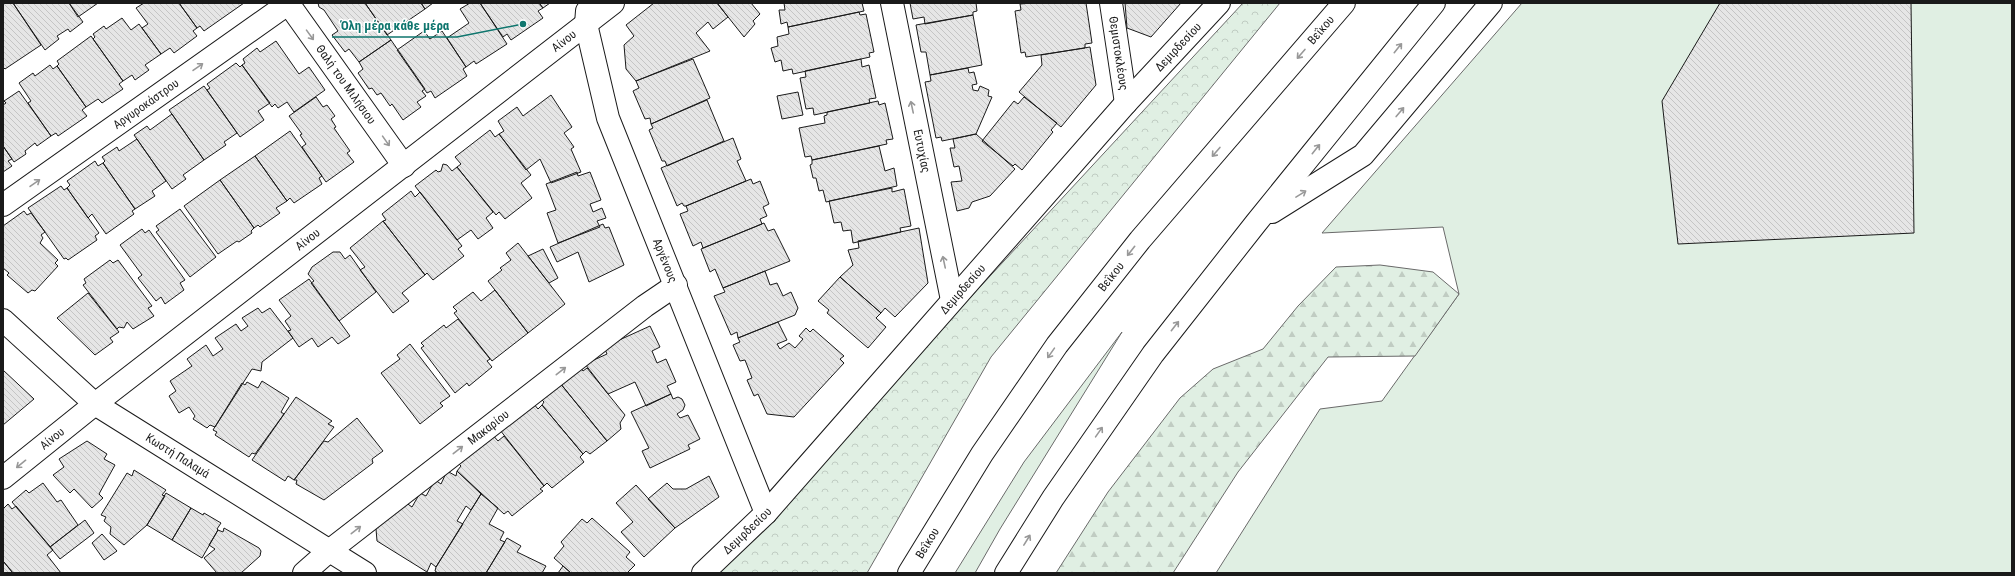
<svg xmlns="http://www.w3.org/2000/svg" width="2015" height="576" font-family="'Roboto Condensed',sans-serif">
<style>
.green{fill:#e0efe3;stroke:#6a6a6a}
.forest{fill:url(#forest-firs);stroke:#6a6a6a}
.park{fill:url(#park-crowns);stroke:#6a6a6a}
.building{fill:url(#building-back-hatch);stroke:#1a1a1a}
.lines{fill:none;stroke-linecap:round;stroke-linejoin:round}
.minor-casing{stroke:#1a1a1a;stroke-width:24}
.primary-casing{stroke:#1a1a1a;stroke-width:24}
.minor{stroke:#fff;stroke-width:22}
.primary{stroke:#fff;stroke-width:22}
.oneway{stroke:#989898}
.labels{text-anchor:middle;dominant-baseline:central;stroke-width:3;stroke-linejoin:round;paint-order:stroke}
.street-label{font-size:12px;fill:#1a1a1a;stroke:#fff}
.leader{fill:none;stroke:#0f766e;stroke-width:1.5}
.callout-dot{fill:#0f766e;stroke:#fff;stroke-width:1.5}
.callout-label{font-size:13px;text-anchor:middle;font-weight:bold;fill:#0f766e;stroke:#fff;stroke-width:3;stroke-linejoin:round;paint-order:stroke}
</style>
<defs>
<pattern id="forest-firs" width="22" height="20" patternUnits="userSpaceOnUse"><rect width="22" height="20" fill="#e0efe3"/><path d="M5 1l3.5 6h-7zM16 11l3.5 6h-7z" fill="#c0ccc2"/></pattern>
<pattern id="park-crowns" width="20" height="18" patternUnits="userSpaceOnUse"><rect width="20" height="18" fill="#e0efe3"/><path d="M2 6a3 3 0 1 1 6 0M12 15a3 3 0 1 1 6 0" fill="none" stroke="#c0ccc2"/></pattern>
<pattern id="building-back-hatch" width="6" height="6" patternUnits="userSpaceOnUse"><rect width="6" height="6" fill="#e6e6e6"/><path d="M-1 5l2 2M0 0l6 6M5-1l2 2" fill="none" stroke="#c5c5c5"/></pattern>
</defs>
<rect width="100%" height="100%" fill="#fff"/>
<path class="green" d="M1522 3H2012V573H1216L1320 409 1382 401 1459 294 1443 227 1322 233Z
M1122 332 1000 529 975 573H955L1024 462Z"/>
<path class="forest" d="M1380 265 1433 272 1459 294 1415 356 1328 357 1238 472 1173 573H1056L1108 492 1180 398 1213 369 1263 349 1298 306 1336 267Z"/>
<path class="park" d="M1243 3H1280L991 357 867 573H715Z"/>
<path class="building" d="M3 3H13L41 45 5 69 3 67Z
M13 3H69L83 22 70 32 68 29 57 36 59 39 45 50Z
M69 3H98L78 17Z
M144 3H179L197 28 193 31 197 36 174 53 170 48 161 54 142 28 148 24 136 8Z
M179 3H244L204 31 200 26 197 28Z
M318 3H365L391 40 359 62 349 49 345 52 332 35 338 31 324 10 319 7Z
M365 3H421L425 9 387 35Z
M421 3H433L425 9Z
M470 3H480L507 44 476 64 474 61 466 67 447 38 469 23 460 9Z
M480 3H539L543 8 538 11 543 18 511 40 507 34 503 37Z
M539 3H550L543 8Z
M654 3H717L728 17 713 29 708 22 696 33 710 51 636 81 626 69 624 45 634 36 626 25Z
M717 3H751L760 14 753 21 755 24 744 37Z
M784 3H862L864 11 788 27 787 22 781 24 779 10H785Z
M910 3H976L977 11 973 12V15L925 24 924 17 913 19Z
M1032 3H1086L1092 43 1085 44V48L1026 57 1025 52 1021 53 1015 11 1021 10 1020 4Z
M1125 3H1181L1151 37 1127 28Z
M1720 3H1911L1914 233 1678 244 1662 101Z
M859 12 860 15 866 14 874 52 869 53 870 57 793 74 792 69 783 71 781 60 775 62 771 48 778 46 777 37 789 34 788 27Z
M973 15 982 65 930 75 926 52H921L916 25Z
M122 18 131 30 139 24 161 54 145 65 149 70 135 80 132 75 123 81 93 39 95 37 93 34 104 26 106 29Z
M424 31 430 39 442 31 466 67 463 69 467 76 435 98 431 91 427 93 397 50Z
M91 36 123 81 119 84 123 89 102 103 98 99 86 107 57 66 59 64 57 61Z
M391 40 425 89 422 91 426 96 417 102 421 107 403 120 392 104 390 106 381 93 377 95 372 88 369 89 358 73 363 69 359 62Z
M276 41 299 74 309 67 325 90 294 112 287 102 278 108 275 104 272 107 242 65 245 63 243 59 257 48 260 52Z
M1090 47 1096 85 1061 127 1019 92 1042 65 1041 55Z
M693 59 710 98 651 124 650 118 645 119 633 91 639 88 636 81Z
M861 59 862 67 869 65 876 98 869 99 870 103 814 115 813 108 806 109 800 78 806 77 805 71Z
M236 63 240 67 242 65 270 103 258 111 264 120 240 137 207 90 210 88 207 84Z
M50 65 53 69 57 66 86 107 82 110 87 116 58 136 56 133 51 136 28 103 31 101 19 83 33 73 35 76Z
M968 68 969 73 974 72 977 84 972 85 973 90 978 91 980 86 989 90 988 96 992 97 976 134 942 141 941 137 936 138 925 82 931 81 930 75Z
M204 86 237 133 224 142 226 145 204 160 169 110Z
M19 91 51 136 37 146 35 143 25 151 26 154 14 162 3 146V105L6 103 4 101Z
M798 92 803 115 782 119 777 96Z
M551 95 572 127 564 133 574 147 571 149 581 172 551 183 540 159 526 170 499 134 504 131 498 121 517 107 523 116Z
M316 97 323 107 327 105 335 116 331 119 336 127 334 128 350 151 347 153 354 162 326 182 302 147 306 144 300 135 302 134 289 116Z
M1024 97 1057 123 1051 130 1053 132 1022 170 1015 164 1013 166 982 141 1014 101 1018 104Z
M707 100 724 141 667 166 665 161H662L649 130 653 128 651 124Z
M878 101 879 105 885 103 893 139 886 140 887 144 812 160 811 156 805 157 799 128 825 123 824 116 827 115V112Z
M172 114 204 160 183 175 186 179 172 189 134 135 147 126 150 130Z
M490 130 495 137 499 134 531 175 521 183 532 198 505 219 499 212 496 215 457 167 461 164 455 157Z
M290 131 322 176 319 178 322 184 294 203 290 198 287 201 255 156Z
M976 134 1015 169 990 196 972 202 969 208 957 211 951 182 962 181 959 166 954 167 950 148H955L953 139Z
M733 138 741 159 737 161 746 181 686 206H684L682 203 677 206 661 168Z
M137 139 166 181 152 191 155 196 135 209 103 163 105 161 102 157 117 147 119 151Z
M3 146 12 159 8 161 12 166 3 172Z
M879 146 885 171 894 168 897 186 826 202 823 190 819 191 816 178H813L810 165 812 164V160Z
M255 156 287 201 276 208 280 213 260 227 258 225 254 228 220 180Z
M95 161 98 166 103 163 135 209 132 211 134 214 106 234 92 214 88 218 67 188 70 185 67 181Z
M443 164 447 165 452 171 457 167 493 212 486 218 493 228 478 239 471 230 457 240 415 186 436 170 438 172 441 171Z
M577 172 578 176 590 172 601 200 590 204 593 212 602 208 606 218 597 221 600 227 558 243 547 213 556 210 546 184Z
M751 179 753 184 760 181 769 204 763 207 767 216 760 219 762 224 703 248 701 242 693 246 680 214 688 211 686 206Z
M220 180 254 228 251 231 252 233 239 242 237 241 218 254 184 206Z
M61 186 64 190 67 188 99 233 95 236 97 240 68 260 66 258 64 259 28 208Z
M892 188V192L904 189 911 226 900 228 901 232 853 243 851 230 843 231 841 222 834 223 829 201Z
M411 191 415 197 420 192 462 246 458 249 464 256 433 280 427 273 425 275 383 221 386 220 382 214Z
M180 209 216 257 190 277 156 232 159 230 156 226Z
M24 211 27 215 31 213 45 232 41 235 43 238 40 243 58 260 55 263 58 266 35 291 32 290 28 293 7 275 9 273 3 268V226Z
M383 221 425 275 402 293 409 301 393 313 360 270 365 267 350 248Z
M764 223 768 231 774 229 790 261 723 288 715 269 710 272 701 249Z
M603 224 605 228 609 227 624 265 589 282 578 252 557 262 550 247Z
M919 228 928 283 895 317 885 308 881 313 840 277 853 265 848 250 859 248 858 241Z
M142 229 145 233 149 230 185 280 180 283 184 290 165 304 161 297 156 301 138 278 142 275 120 245Z
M518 243 565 304 528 333 488 281 502 270 500 268 511 260 506 253Z
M543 249 558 278 549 283 528 256Z
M333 252H340L345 259 350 255 376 292 339 321 311 283 314 281 308 274 312 267Z
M110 260 113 263 118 260 152 306 148 308 154 316 133 329 127 322 124 328 119 327 117 329 83 285 86 283 84 279Z
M765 271 770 285 777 283 783 296 791 292 798 308 795 315 738 338 737 332 731 335 714 296 725 292 723 288Z
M840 277 881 313 876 318 886 327 868 348 827 313 829 310 818 301Z
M309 279 350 336 338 344 332 337 318 347 312 338 299 347 288 331 291 330 285 321 291 316 279 300Z
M495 290 528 333 492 361 454 313 457 311 453 307 473 292 481 301Z
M88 293 119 332 110 338 113 342 95 355 57 318Z
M258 308 262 313 270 308 293 338 262 362 261 371 252 369 215 427 210 425 207 428 193 419 195 416 189 407 179 413 169 396 176 391 170 381 192 366 187 359 206 345 213 356 223 349 215 338 236 324 241 331 248 326 242 318Z
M458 319 490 359 487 361 492 367 469 386 467 383 455 393 421 348 424 346 421 343 444 325 446 328Z
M778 322 787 340 777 344 780 349 789 343 795 348 803 339 799 336 806 328 810 332 813 329 844 356 840 359 844 363 794 417 767 414 758 394 754 396 747 380 752 378 745 360 740 361 733 345 740 342 738 338Z
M650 326 660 347 652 351 657 363 666 359 676 382 667 386 671 394 646 406 635 382 608 394 585 364 607 354 604 347Z
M410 344 450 396 440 403 443 406 420 424 381 373 400 359 397 355Z
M580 367 583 371 587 368 625 415 620 423 621 429 607 441 560 383Z
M3 370 34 399 3 425Z
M262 381 289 398 281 412 284 414 255 454 252 453 249 457 215 435 217 432 213 430 242 383 245 385 247 382 258 388Z
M560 383 607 441 590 454 586 451 583 454 542 405 544 402 541 399Z
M671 394 673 399 678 397 682 399 685 405 683 410 677 414 680 418 688 415 700 439 688 445 690 449 650 468 642 451 649 448 631 412Z
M296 397 332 421 328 424 334 427 294 480 288 476 285 481 252 460Z
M533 403 538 409 542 405 583 454 580 457 584 462 552 488 547 483 544 486 500 430Z
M357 418 383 451 372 459 373 463 324 500 296 484 297 480H294L324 441 328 442Z
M491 433 498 441 504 436 544 486 540 489 543 491 512 516 508 511 504 514 457 471 461 466 458 463Z
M87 441 107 454 104 459 115 465 99 494 103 498 92 508 74 489 70 493 53 475 64 467 59 459Z
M134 470 166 490 162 495 165 496 147 525 124 545 110 534 111 527 104 521 106 517 101 515 127 473 132 476Z
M447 471 456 476 457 471 481 494 471 510 466 506 457 521 463 524 436 567 431 563 427 572 377 541 376 529 405 502 412 507 420 493 426 496 435 480 441 484Z
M709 476 719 497 675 528 648 499 667 483 673 489H686Z
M43 483 57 502 61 500 78 525 50 547 12 502 26 490 29 493Z
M636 485 675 528 644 557 621 532 633 522 616 503Z
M166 493 191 508 172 540 147 525Z
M481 494 498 508 489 524 504 532 500 540 505 542 486 573H438L435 571 436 567Z
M8 504 12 509 16 506 53 550 47 555 61 573H13L3 561V509Z
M191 508 203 515 204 513 221 523 217 529 218 530 202 558 172 540Z
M592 518 630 552 626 557 635 565 627 573H571L554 558 564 546 561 542 582 519 587 523Z
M85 520 94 533 60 559 50 547Z
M224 528 259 548 261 551 260 556 241 573H217L204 558 215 549 209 545 218 530 223 532Z
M102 534 117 551 104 560 92 543Z
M507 538 521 546 517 552 546 566 542 573H486Z
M3 561 13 573H3Z
M563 566 571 573H558Z"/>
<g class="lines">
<defs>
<g id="minor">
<path id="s1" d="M288 3 404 166"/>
<path id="s2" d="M892 3 952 300"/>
<path id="s3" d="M1111 3 1126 103"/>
<path id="s4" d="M587 11 586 24 608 118 766 513"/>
<path id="s5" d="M3 205 289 3"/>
<path id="s6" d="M3 320 95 404 365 573"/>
<path id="s7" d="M3 478 95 404 613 3"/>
<path id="s8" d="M304 573 329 551 645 306 676 285"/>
<path id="s9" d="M703 573 766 513 1126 103 1219 3"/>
</g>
<g id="primary">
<path d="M1272 212 1363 155 1491 3"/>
<path id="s10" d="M909 573 982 454 1057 345 1140 240 1344 3"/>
<path d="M1006 573 1053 498 1153 354 1256 223 1434 3"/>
</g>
</defs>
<use href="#minor" class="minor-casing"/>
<use href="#primary" class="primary-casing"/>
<use href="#minor" class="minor"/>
<use href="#primary" class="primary"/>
</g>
<defs><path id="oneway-shaft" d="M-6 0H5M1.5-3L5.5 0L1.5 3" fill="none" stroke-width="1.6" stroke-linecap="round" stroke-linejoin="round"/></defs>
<g class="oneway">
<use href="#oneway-shaft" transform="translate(310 35) rotate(54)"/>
<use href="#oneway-shaft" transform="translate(1398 48) rotate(-51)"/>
<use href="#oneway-shaft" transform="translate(1301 54) rotate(131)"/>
<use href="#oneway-shaft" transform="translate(198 67) rotate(-35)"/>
<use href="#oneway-shaft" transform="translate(912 107) rotate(-102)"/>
<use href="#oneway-shaft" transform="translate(1400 112) rotate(-50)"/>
<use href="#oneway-shaft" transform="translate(386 141) rotate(55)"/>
<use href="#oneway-shaft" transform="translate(1316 149) rotate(-51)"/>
<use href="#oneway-shaft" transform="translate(1216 152) rotate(131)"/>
<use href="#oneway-shaft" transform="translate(35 183) rotate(-35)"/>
<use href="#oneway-shaft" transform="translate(1301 194) rotate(-32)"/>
<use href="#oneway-shaft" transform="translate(1131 251) rotate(128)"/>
<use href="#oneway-shaft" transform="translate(944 262) rotate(-102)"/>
<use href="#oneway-shaft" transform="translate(1175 326) rotate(-52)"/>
<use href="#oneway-shaft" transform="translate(1051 353) rotate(125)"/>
<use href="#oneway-shaft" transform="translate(561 371) rotate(-38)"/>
<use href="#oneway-shaft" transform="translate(1099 432) rotate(-55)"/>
<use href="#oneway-shaft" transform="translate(458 450) rotate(-38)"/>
<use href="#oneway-shaft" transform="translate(21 464) rotate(141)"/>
<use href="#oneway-shaft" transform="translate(356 530) rotate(-38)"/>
<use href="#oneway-shaft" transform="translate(1027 540) rotate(-58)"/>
</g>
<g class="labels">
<g class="street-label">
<text stroke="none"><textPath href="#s10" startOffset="683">Βεΐκου</textPath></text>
<text stroke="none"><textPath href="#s7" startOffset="711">Αίνου</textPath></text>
<text stroke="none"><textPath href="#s9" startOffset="709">Δεμιρδεσίου</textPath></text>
<text stroke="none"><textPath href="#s3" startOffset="51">Θεμιστοκλέους</textPath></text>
<text stroke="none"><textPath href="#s1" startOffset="100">Θαλή του Μιλήσιου</textPath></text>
<text stroke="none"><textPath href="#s5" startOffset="175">Αργυροκάστρου</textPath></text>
<text stroke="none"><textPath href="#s2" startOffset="151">Ευτυχίας</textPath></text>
<text stroke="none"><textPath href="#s7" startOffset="387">Αίνου</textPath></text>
<text stroke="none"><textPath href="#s4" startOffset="263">Αργένους</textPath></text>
<text stroke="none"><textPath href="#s10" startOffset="359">Βεΐκου</textPath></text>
<text stroke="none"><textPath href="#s9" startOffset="385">Δεμιρδεσίου</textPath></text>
<text stroke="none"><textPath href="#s8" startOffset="235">Μακαρίου</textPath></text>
<text stroke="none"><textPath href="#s7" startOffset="63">Αίνου</textPath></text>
<text stroke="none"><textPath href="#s6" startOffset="222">Κωστή Παλαμά</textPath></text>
<text stroke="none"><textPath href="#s9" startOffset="61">Δεμιρδεσίου</textPath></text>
<text stroke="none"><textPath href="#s10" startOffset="35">Βεΐκου</textPath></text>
</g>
</g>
<path class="leader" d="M523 24L457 37H332"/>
<circle class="callout-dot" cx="523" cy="24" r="4"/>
<g class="callout-label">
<text x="395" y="30">Όλη μέρα κάθε μέρα</text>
</g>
<rect width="2015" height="576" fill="none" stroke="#1a1a1a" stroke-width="8"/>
</svg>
